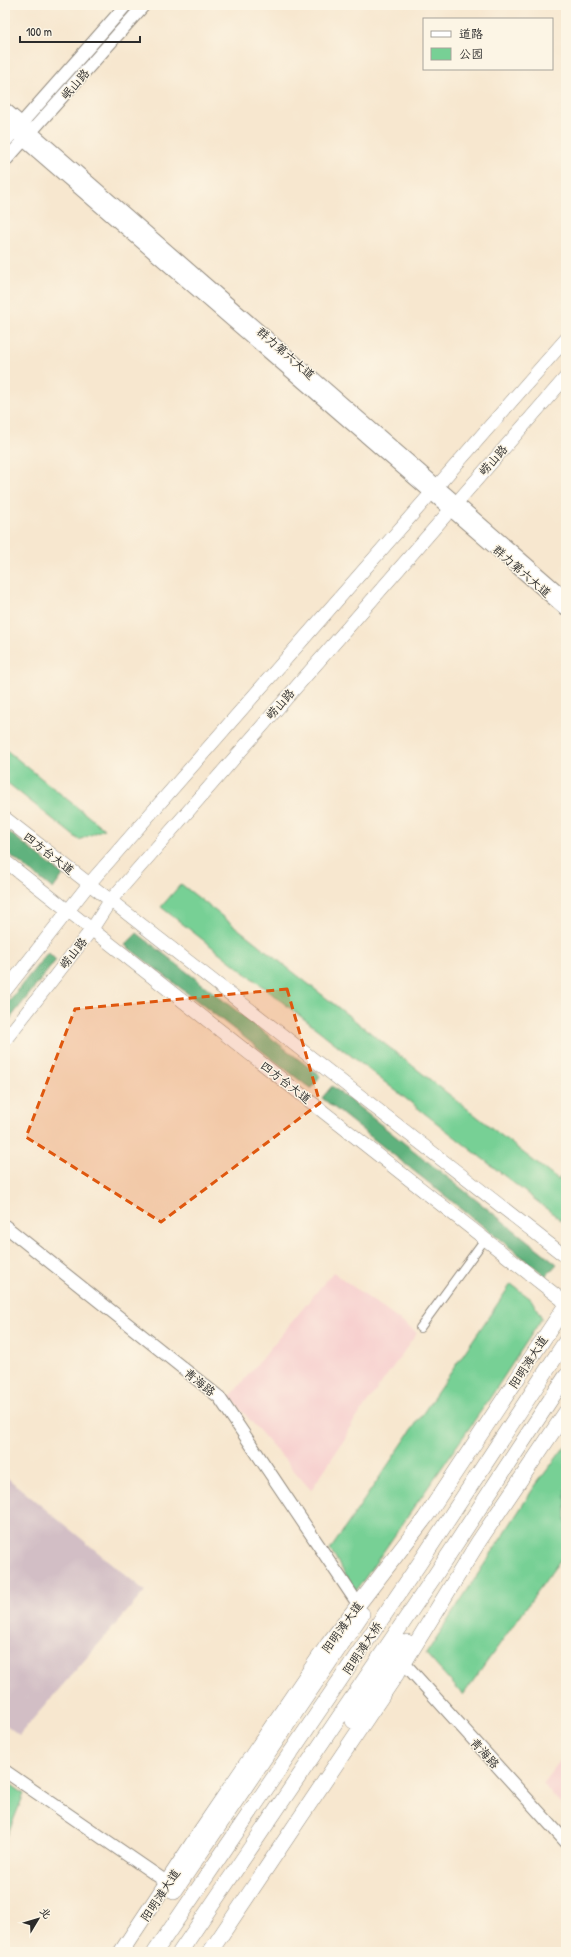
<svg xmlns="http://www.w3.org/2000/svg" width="571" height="1957" font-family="'Patrick Hand','LXGW WenKai TC',sans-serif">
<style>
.built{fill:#f7d0cf}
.industrial{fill:#d2bec5}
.green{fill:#77d095;stroke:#517e60}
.forest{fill:#61b27e;stroke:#466e54}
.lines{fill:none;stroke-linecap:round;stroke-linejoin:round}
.street-casing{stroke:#91897d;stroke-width:10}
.secondary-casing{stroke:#91897d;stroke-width:14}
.primary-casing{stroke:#91897d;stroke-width:14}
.highway-casing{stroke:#91897d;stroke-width:16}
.street{stroke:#fff;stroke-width:8}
.secondary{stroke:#fff;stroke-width:12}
.primary{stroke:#fff;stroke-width:13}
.highway{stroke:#fff;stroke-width:15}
.marked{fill:#df570e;fill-opacity:0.2;stroke:#df570e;stroke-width:3;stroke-dasharray:8 5;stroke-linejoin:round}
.labels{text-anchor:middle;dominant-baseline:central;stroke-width:3;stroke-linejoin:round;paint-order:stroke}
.street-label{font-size:12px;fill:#2b2b2b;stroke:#fcf5e5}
</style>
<rect width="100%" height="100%" fill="#fcf5e5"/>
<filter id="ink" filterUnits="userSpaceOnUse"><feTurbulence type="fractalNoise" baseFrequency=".025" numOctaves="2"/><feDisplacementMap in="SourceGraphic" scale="8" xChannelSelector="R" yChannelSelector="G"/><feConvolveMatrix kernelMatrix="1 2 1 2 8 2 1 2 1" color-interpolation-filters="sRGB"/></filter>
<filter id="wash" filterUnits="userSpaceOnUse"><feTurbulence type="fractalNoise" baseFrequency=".012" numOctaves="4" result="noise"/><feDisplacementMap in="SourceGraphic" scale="16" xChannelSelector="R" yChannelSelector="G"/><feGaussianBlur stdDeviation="0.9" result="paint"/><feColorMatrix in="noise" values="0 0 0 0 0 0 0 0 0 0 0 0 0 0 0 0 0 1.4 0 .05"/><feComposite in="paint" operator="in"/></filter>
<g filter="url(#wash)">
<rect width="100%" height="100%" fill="#f7e7cf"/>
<path class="built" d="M333 1272 417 1333 348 1430 346 1437 311 1490 230 1397Z
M566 1753V1809L542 1784Z"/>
<path class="industrial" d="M5 1476 145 1591 19 1735 5 1724Z"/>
<path class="green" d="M5 749 104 829 79 840 5 781Z
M181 884 558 1180 566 1169V1224L161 907Z
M511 1284 531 1299 542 1318 490 1398 356 1591 330 1550Z
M566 1445V1552L463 1695 426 1654 535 1486Z
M5 1780 24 1794 5 1841Z"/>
<path class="forest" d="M5 829 63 875 53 889 5 851Z
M137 933 320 1076 311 1089 125 945Z
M48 952 56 960 5 1025V1006Z
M332 1086 557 1264 546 1276 322 1098Z"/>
</g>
<g filter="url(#ink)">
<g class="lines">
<defs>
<path id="street" d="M420 1328 485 1239"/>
<path id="secondary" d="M5 109 566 598
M5 124 566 610
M5 142 126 5
M5 161 144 5
M5 1226 219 1397 358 1604
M404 1663 566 1842
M5 1771 168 1883"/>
<path id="primary" d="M5 818 566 1257
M5 861 566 1303
M5 991 89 884 566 339
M5 1040 92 929 110 901 566 377"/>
<path id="highway" d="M353 1721 407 1642
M174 1892 362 1614
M121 1952 202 1829 328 1644 425 1518 566 1305
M155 1952 419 1564 566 1341
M180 1952 434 1577 566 1376
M210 1952 404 1663 479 1541 566 1412"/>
</defs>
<use href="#street" class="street-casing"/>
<use href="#secondary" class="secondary-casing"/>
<use href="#primary" class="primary-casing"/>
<use href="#highway" class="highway-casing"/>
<use href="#street" class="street"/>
<use href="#secondary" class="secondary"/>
<use href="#primary" class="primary"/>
<use href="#highway" class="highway"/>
</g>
</g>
<path class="marked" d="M287 989 320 1103 161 1222 26 1137 75 1009Z"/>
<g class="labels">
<g class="street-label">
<text transform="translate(75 84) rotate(-49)">岷山路</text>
<text transform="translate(286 353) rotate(41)">群力第六大道</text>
<text transform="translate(493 460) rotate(-49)">崂山路</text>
<text transform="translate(522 571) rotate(41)">群力第六大道</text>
<text transform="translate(280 704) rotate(-49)">崂山路</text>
<text transform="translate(49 853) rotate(38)">四方台大道</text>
<text transform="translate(73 953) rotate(-52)">崂山路</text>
<text transform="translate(286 1082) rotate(38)">四方台大道</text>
<text transform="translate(528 1362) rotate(-57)">阳明滩大道</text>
<text transform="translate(200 1382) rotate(39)">青海路</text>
<text transform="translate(342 1627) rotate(-54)">阳明滩大道</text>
<text transform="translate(362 1648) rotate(-56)">阳明滩大桥</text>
<text transform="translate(485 1753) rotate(48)">青海路</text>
<text transform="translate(160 1895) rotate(-56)">阳明滩大道</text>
</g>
</g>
<rect width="571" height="1957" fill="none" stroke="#fcf5e5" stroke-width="20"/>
<rect x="423" y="18" width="130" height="52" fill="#fcf5e5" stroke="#a8a49b"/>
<rect x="431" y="31" width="20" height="6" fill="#ffffff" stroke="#a8a49b"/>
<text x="459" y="38" font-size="12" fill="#2b2b2b">道路</text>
<rect x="431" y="48" width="20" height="12" fill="#77d095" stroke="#a8a49b"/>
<text x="459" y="58" font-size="12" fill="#2b2b2b">公园</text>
<g transform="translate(38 1919) rotate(52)" stroke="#fcf5e5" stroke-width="3" paint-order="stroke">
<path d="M0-3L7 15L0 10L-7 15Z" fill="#2b2b2b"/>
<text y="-6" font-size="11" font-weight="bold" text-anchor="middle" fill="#2b2b2b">北</text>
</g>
<path d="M20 36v6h120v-6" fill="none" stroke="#2b2b2b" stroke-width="2"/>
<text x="26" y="36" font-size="12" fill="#2b2b2b" stroke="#fcf5e5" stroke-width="3" paint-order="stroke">100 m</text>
</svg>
